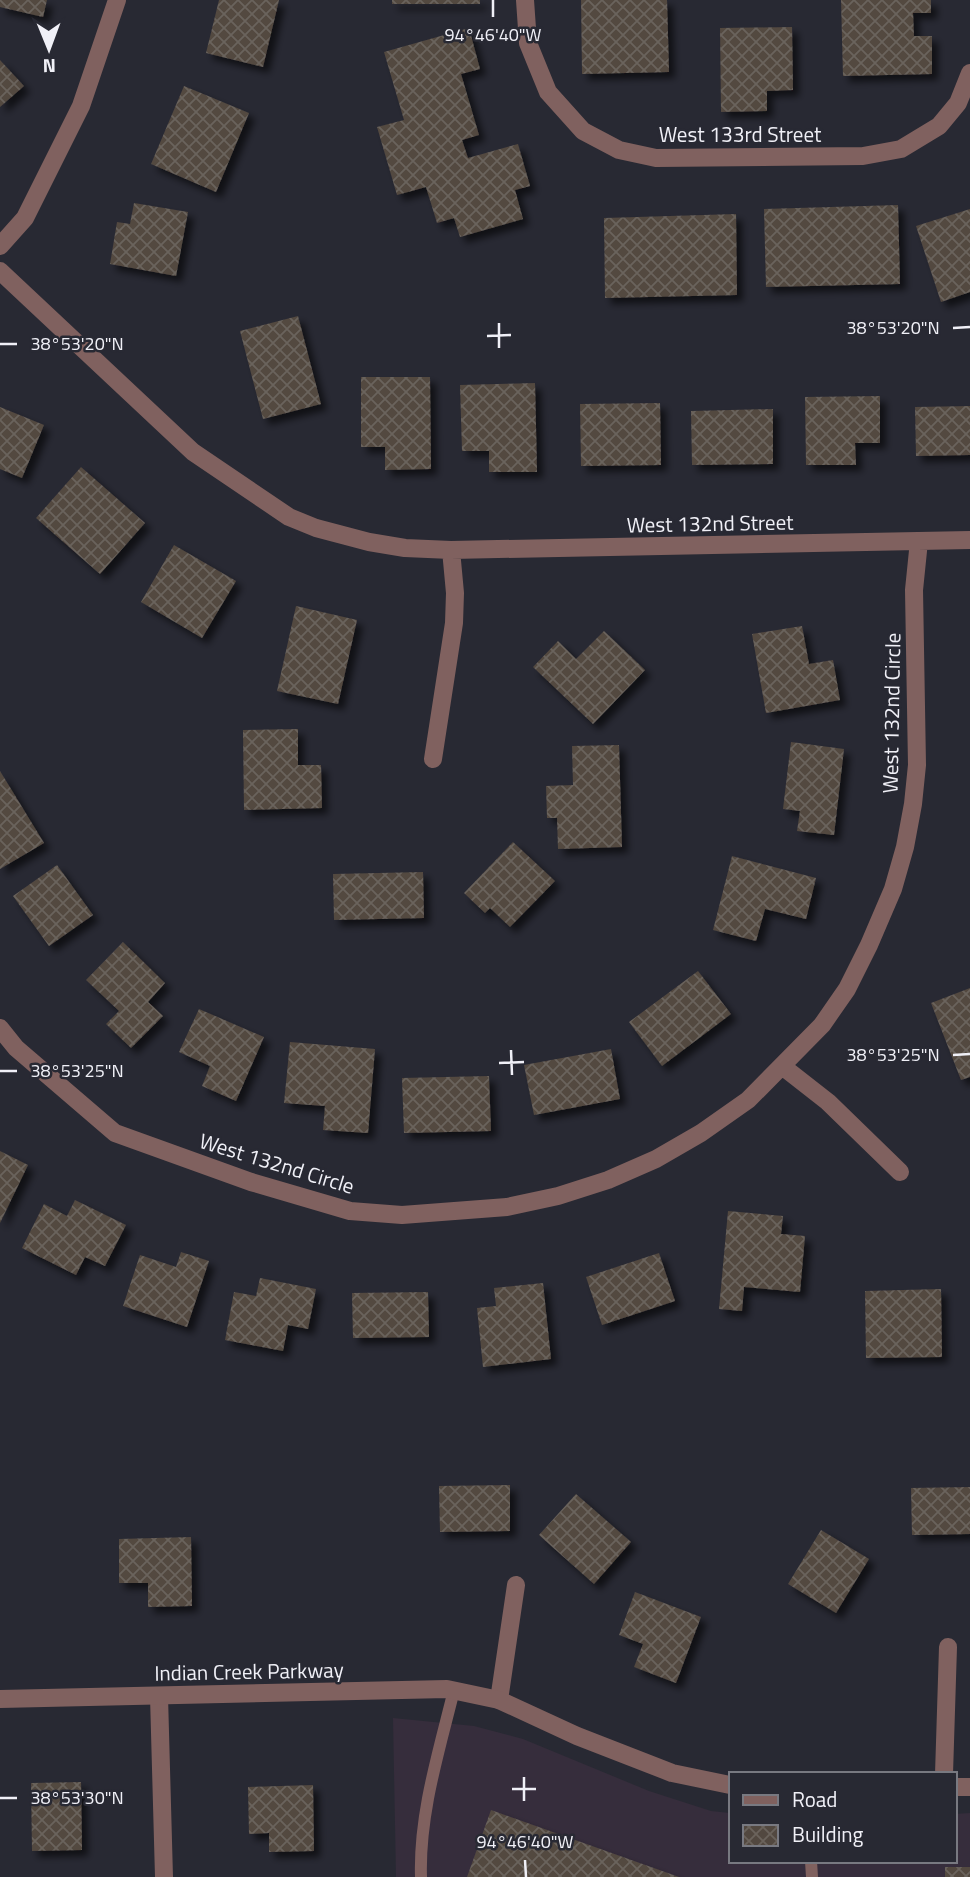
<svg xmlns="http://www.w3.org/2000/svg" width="970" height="1877" font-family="'Titillium Web',sans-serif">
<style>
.commercial{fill:#362d3c}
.building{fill:url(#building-cross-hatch);filter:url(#shadow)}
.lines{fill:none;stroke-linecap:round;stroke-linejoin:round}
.service{stroke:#80615f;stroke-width:12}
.minor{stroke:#80615f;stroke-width:18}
.tertiary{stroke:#80615f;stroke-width:18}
.ticks{fill:none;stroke:#f0f0f7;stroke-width:2.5}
.labels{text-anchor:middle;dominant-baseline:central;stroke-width:5;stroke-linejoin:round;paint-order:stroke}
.street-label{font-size:21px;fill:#f0f0f7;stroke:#282933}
.ticks-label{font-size:18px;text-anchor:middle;fill:#f0f0f7;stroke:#282933;stroke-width:5;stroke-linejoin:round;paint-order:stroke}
</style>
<defs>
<pattern id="building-cross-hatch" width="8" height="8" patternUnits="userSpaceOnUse" patternTransform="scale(1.75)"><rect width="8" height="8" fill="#524840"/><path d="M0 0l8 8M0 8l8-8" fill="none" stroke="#6b635c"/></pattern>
<filter id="shadow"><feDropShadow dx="6" dy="6" stdDeviation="3.5" flood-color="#0009"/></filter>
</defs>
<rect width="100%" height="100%" fill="#282933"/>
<path class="commercial" d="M393 1718 474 1726 523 1739 649 1791 711 1811 730 1813V1861H954V1814L970 1813V1877H396Z"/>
<path class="building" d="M0 0H47L43 17 0 7Z
M219 0H279L263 67 206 53Z
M392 0H480V4H392Z
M581 0H667L669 72 582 74Z
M841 0H931V13H913L914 36H932V74L843 76Z
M792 27 793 90 767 91V111L721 112 720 28Z
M469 28 480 69 461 74 479 135 462 140 468 158 518 144 530 186 515 190 523 219 460 237 454 218 437 223 426 187 397 195 377 127 404 120 384 52Z
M0 60 24 86 0 107Z
M184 86 249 113 216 192 151 164Z
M134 203 188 212 176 276 110 264 117 222 130 224Z
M898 205 900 284 766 287 764 209Z
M970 209V292L941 302 916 226Z
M736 214 737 295 605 298 604 218Z
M298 316 321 404 263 419 240 331Z
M361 377H430L431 469 385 470V447H361Z
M535 383 537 472H489V451H462L460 385Z
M880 396V443H855L856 465H806L805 397Z
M660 403 661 465 581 466 580 404Z
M970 406V455L916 456 915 407Z
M0 407 44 425 22 478 0 469Z
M773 409V464L692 465 691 411Z
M81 467 145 523 100 574 36 518Z
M174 545 236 581 202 638 141 602Z
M296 606 357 620 338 704 277 691Z
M802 626 809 664 833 660 840 700 766 713 752 634Z
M604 631 645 670 593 724 533 667 558 641 576 659Z
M298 729V765H321L322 808 244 810 243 730Z
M791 742 844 749 834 835 797 831 800 811 783 809Z
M619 745 622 847 558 849 557 818H547L546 786 573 785 572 746Z
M0 771 44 843 0 869Z
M513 842 555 881 510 927 490 908 485 913 464 893Z
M732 856 816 878 806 919 765 909 756 941 713 930Z
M57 865 93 915 49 946 13 896Z
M423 872 424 918 334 920 333 874Z
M123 942 165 983 148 1002 163 1016 131 1048 106 1024 119 1011 86 980Z
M698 971 731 1014 662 1066 629 1022Z
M970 988V1077L961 1080 931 1003Z
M199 1009 264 1037 236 1101 202 1086 210 1066 179 1052Z
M290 1042 375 1049 368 1133 323 1130 325 1106 284 1103Z
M611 1049 620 1099 534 1115 524 1065Z
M489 1076 491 1131 404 1133 402 1078Z
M0 1151 28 1165 0 1223Z
M75 1200 126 1225 105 1266 85 1257 76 1275 22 1248 44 1204 67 1216Z
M728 1211 783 1216 781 1234 805 1236 800 1292 744 1287 742 1311 719 1309Z
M181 1252 209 1261 187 1327 123 1306 140 1255 176 1267Z
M659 1253 675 1301 602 1325 586 1277Z
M260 1278 316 1289 308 1329 288 1325 283 1351 225 1340 234 1292 256 1296Z
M543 1283 551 1359 483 1367 477 1308 496 1306 494 1288Z
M941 1289 942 1357 866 1358 865 1291Z
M428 1292 429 1337 353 1338 352 1293Z
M510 1485V1531L440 1532 439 1486Z
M970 1487V1534L912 1535 911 1488Z
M576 1494 631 1542 594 1584 539 1535Z
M821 1530 869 1559 836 1613 788 1584Z
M191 1537 192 1606 148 1607V1583H119V1539Z
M635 1592 701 1617 676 1683 634 1667 643 1644 619 1635Z
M81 1782 82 1850 32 1851 31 1783Z
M313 1785 314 1851 269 1852V1833L249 1834 248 1787Z
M491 1810 679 1877H467Z
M945 1867H970V1877H945Z"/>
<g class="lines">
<path class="service" d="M811 1861 812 1877
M421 1877C419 1814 439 1751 454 1690"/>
<path class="minor" d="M525 0 528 43 548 92 583 131 619 150 656 158 863 156 901 149 939 126 958 103 970 73
M0 246 25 218 81 106 117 0
M0 271 193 452 289 517 316 528 369 542 405 548 451 550 970 540
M433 759 454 623 455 593 451 550
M0 1028 16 1048 115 1133 251 1182 350 1211 402 1215 507 1207 558 1196 608 1180 656 1159 701 1133 748 1100 822 1025 847 989 869 945 893 889 905 847 913 804 917 765 914 590 919 541
M782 1066 828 1102 900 1172
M159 1696 164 1877
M499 1700 516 1585
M944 1774 948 1647"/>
<path class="tertiary" d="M0 1699 447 1689 499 1700 577 1736 672 1773 730 1785
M954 1787H970"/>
</g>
<path class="ticks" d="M493 0V17M499 323V348M953 328 970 327M487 336 511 335M0 344H17M511 1050 512 1075M953 1055 970 1054M499 1063 524 1062M0 1071H17M524 1777V1801M512 1789H536M0 1798H17M525 1860 526 1877"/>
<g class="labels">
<g class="street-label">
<text x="740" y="134">West 133rd Street</text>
<text transform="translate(710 523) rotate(-1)">West 132nd Street</text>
<text transform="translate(891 713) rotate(-89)">West 132nd Circle</text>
<text transform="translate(277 1163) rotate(17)">West 132nd Circle</text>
<text transform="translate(249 1671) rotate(-1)">Indian Creek Parkway</text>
</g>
</g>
<g class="ticks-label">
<text x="493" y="41">94°46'40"W</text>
<text x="893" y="334">38°53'20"N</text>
<text x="77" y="350">38°53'20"N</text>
<text x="893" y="1061">38°53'25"N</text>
<text x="77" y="1077">38°53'25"N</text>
<text x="77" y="1804">38°53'30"N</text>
<text x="525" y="1848">94°46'40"W</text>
</g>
<rect x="729" y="1772" width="228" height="91" fill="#282933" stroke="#787981" stroke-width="2"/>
<rect x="743" y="1795" width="35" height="10" fill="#80615f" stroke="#787981" stroke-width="2"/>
<text x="792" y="1807" font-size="21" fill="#f0f0f7">Road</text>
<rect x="743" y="1825" width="35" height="21" fill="url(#building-cross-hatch)" stroke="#787981" stroke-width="2"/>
<text x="792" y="1842" font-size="21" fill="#f0f0f7">Building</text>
<g transform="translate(49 49) rotate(179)" stroke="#282933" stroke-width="5" paint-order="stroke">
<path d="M0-5L12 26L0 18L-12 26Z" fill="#f0f0f7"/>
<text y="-10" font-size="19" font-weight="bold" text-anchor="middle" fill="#f0f0f7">N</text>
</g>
</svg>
